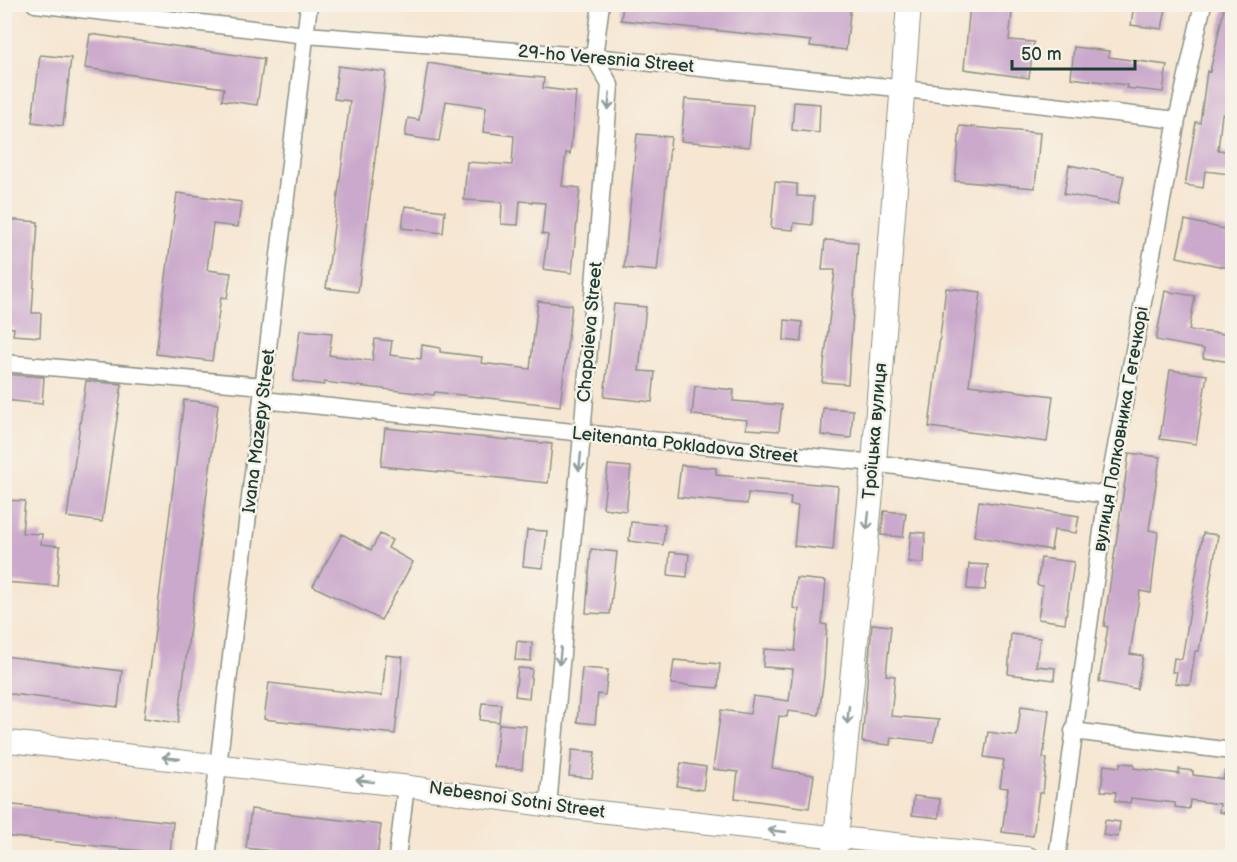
<svg xmlns="http://www.w3.org/2000/svg" width="1237" height="862" font-family="'Balsamiq Sans',sans-serif">
<style>
.building{fill:#cba9cc}
.lines{fill:none;stroke-linecap:round;stroke-linejoin:round}
.minor-casing{stroke:#8a9283;stroke-width:19}
.tertiary-casing{stroke:#8a9283;stroke-width:23}
.secondary-casing{stroke:#8a9283;stroke-width:26}
.minor{stroke:#fff;stroke-width:16}
.tertiary{stroke:#fff;stroke-width:21}
.secondary{stroke:#fff;stroke-width:24}
.oneway{stroke:#8f9e9a}
.labels{text-anchor:middle;dominant-baseline:central;stroke-width:5;stroke-linejoin:round;paint-order:stroke}
.street-label{font-size:18px;fill:#1f3d34;stroke:#f7f3e8}
</style>
<rect width="100%" height="100%" fill="#f7f3e8"/>
<filter id="ink" filterUnits="userSpaceOnUse"><feTurbulence type="fractalNoise" baseFrequency=".0167" numOctaves="2"/><feDisplacementMap in="SourceGraphic" scale="12" xChannelSelector="R" yChannelSelector="G"/><feConvolveMatrix kernelMatrix="1 2 1 2 8 2 1 2 1" color-interpolation-filters="sRGB"/></filter>
<filter id="wash" filterUnits="userSpaceOnUse"><feTurbulence type="fractalNoise" baseFrequency=".008" numOctaves="4" result="noise"/><feDisplacementMap in="SourceGraphic" scale="24" xChannelSelector="R" yChannelSelector="G"/><feGaussianBlur stdDeviation="1.35" result="paint"/><feColorMatrix in="noise" values="0 0 0 0 0 0 0 0 0 0 0 0 0 0 0 0 0 1.4 0 .05"/><feComposite in="paint" operator="in"/></filter>
<g filter="url(#wash)">
<rect width="100%" height="100%" fill="#f6e6d2"/>
<g id="blocks">
<path class="building" d="M623 4H783L814 8V4H851L846 50 810 46 811 41 621 20Z
M970 4H1013L1009 40 1034 42 1029 78 964 69Z
M1134 4H1167L1162 29 1131 25Z
M1225 4H1233V74L1227 114H1222L1218 150 1233 152 1230 174 1205 171 1203 188 1185 185 1196 122 1200 123 1207 71 1210 72Z
M90 34 264 59 257 105 222 100 224 88 85 68Z
M1074 47 1109 51V57L1167 65 1163 92 1126 88 1127 85 1071 78Z
M40 55 71 58 63 126 32 122Z
M428 63 490 73 544 78 543 88 576 92 570 154 566 153 562 186 580 188 572 273 543 269 548 235 542 234 545 203 520 201 518 225 501 224 502 202 464 200 467 162 512 165 514 136 483 132 486 107 446 101 439 141 405 136 408 118 419 120Z
M338 66 386 72 358 292 326 288 350 101 334 99Z
M685 99 753 105 749 147 681 141Z
M794 102 820 104 819 133 792 130Z
M960 126 1040 133 1035 188 955 181Z
M637 134 671 137 657 271 624 268Z
M1069 165 1124 176 1118 204 1064 194Z
M775 182 797 184V196L814 197 812 225 794 223 793 230 771 228Z
M177 193 241 202 238 227 213 224 207 270 231 273 227 298 221 297 212 361 156 354Z
M405 206 445 211 443 233 402 228Z
M5 219 38 222 32 313H41L40 337 13 335 14 328 4 327Z
M1185 220 1233 231V269L1177 257Z
M825 240 858 242 848 384 822 382 835 270H822Z
M946 288 981 292 969 385 1053 396 1047 442 929 427Z
M1165 291 1195 296 1189 330 1233 335 1231 362 1203 358 1204 349 1156 340Z
M538 301 572 305 560 406 435 392 434 395 324 382V385L293 381 300 330 332 333 329 355 372 361 375 339 392 341 390 355 421 359 422 345 440 348V352L482 357 481 363 530 369Z
M614 304 646 307 639 371 655 372 652 402 604 397Z
M785 320 802 322 801 342 784 340Z
M1170 370 1207 375 1196 444 1160 439Z
M4 374 44 377 42 404 4 400Z
M86 381 122 384 102 522 67 517Z
M695 386 734 390 733 401 782 405 779 431 746 429 747 420 692 415Z
M184 400 218 404 178 723 144 718Z
M823 408 853 410 851 438 821 435Z
M385 428 552 444 548 483 381 466Z
M1129 453 1160 457 1149 530 1158 532 1151 593 1140 591 1130 654 1143 656 1137 689 1099 682 1108 627 1104 626Z
M608 465 631 467 626 511 603 508Z
M681 465 716 468V475L838 486 833 550 794 546 798 506 790 505 791 497 748 493 747 504 677 497Z
M4 500 25 501 22 533 42 534 41 544 60 546 57 586 4 582Z
M979 501 1079 516 1076 533 1054 530 1051 550 974 536Z
M884 511 906 513 903 537 881 535Z
M631 522 665 525 663 545 629 541Z
M527 530 547 531 543 568 523 566Z
M911 532 925 533 924 563 908 562Z
M1203 533 1218 535 1199 651H1195L1190 685 1175 683 1177 672H1172L1174 658 1182 659Z
M342 534 371 550 380 534 392 540 388 548 413 562 381 620 313 586Z
M591 549 617 552 610 614 586 613Z
M670 552 689 554 687 577 668 575Z
M1041 558 1074 562 1065 623 1038 619 1043 586 1037 585Z
M969 564 988 565 985 590 967 589Z
M796 578 826 581 822 624 827 625 824 676 819 715 788 711 787 717 779 716 772 768 814 775 809 808 735 798 738 772 713 769 721 710 750 714 753 696 789 701 793 669 763 667 764 649 795 651 799 609 793 608Z
M872 624 891 626 886 675 895 676 891 716 939 720 933 742 891 737 890 745 862 742Z
M1011 634 1040 638 1036 666 1055 668 1054 680 1008 674Z
M517 641 532 643 531 661 515 660Z
M386 655 403 657 395 734 264 719 269 683 382 696Z
M4 656 122 671 118 707 4 693Z
M674 660 720 664 718 688 671 684Z
M518 668 532 669 529 698 515 696Z
M582 668 608 670 605 695 598 694 595 724 577 722Z
M482 703 501 704 499 722 480 720Z
M1021 706 1049 710 1043 758 1047 759 1043 793H1039L1033 836 1002 832 1008 788 1000 787 1004 760 984 757 988 732 1017 736Z
M499 724 526 726 522 769 494 767Z
M572 750 595 752 592 778 569 776Z
M681 763 706 767 703 790 677 786Z
M1120 763 1134 764V768L1179 774V769L1193 771V775L1223 779 1225 771 1233 772V814L1219 812 1220 804 1190 800 1189 809 1175 807V803L1131 798 1130 803 1115 801 1116 792 1101 791 1104 765 1120 767Z
M914 796 940 799 939 818 912 815Z
M4 804 173 822 170 854 4 836Z
M251 809 381 825 377 858H325L246 848Z
M1105 820 1120 822 1118 837 1103 835Z"/>
</g>
</g>
<g filter="url(#ink)">
<use href="#blocks" fill-opacity="0" stroke="#8a9283" stroke-width="1.5"/>
<g class="lines">
<defs>
<path id="minor" d="M35 4 306 35 594 57 887 87 1177 120
M4 363 264 386
M263 400 874 463 1107 495
M1073 731 1232 751
M548 806 582 435 610 85 594 57 601 4
M207 858 309 4
M397 858 406 786
M1057 858 1107 495 1177 120 1203 4"/>
<path id="tertiary" d="M4 741 406 786 548 806 1029 858"/>
<path id="secondary" d="M834 858 874 463 909 4"/>
</defs>
<use href="#minor" class="minor-casing"/>
<use href="#tertiary" class="tertiary-casing"/>
<use href="#secondary" class="secondary-casing"/>
<use href="#minor" class="minor"/>
<use href="#tertiary" class="tertiary"/>
<use href="#secondary" class="secondary"/>
</g>
<defs><path id="oneway-shaft" d="M-6 0H5M1.5-3L5.5 0L1.5 3" fill="none" stroke-width="1.6" stroke-linecap="round" stroke-linejoin="round" transform="scale(1.5)"/></defs>
<g class="oneway">
<use href="#oneway-shaft" transform="translate(609 101) rotate(95)"/>
<use href="#oneway-shaft" transform="translate(580 462) rotate(96)"/>
<use href="#oneway-shaft" transform="translate(868 521) rotate(96)"/>
<use href="#oneway-shaft" transform="translate(560 656) rotate(96)"/>
<use href="#oneway-shaft" transform="translate(848 715) rotate(96)"/>
<use href="#oneway-shaft" transform="translate(171 758) rotate(-174)"/>
<use href="#oneway-shaft" transform="translate(365 781) rotate(-173)"/>
<use href="#oneway-shaft" transform="translate(777 831) rotate(-174)"/>
</g>
</g>
<g class="labels">
<g class="street-label">
<text transform="translate(606 59) rotate(5)">29-ho Veresnia Street</text>
<text transform="translate(590 332) rotate(-85)">Chapaieva Street</text>
<text transform="translate(1121 429) rotate(-80)">вулиця Полковника Гегечкорі</text>
<text transform="translate(259 431) rotate(-83)">Ivana Mazepy Street</text>
<text transform="translate(875 431) rotate(-85)">Троїцька вулиця</text>
<text transform="translate(685 445) rotate(6)">Leitenanta Pokladova Street</text>
<text transform="translate(517 800) rotate(8)">Nebesnoi Sotni Street</text>
</g>
</g>
<rect width="1237" height="862" fill="none" stroke="#f7f3e8" stroke-width="24"/>
<path d="M1012 60v9h123v-9" fill="none" stroke="#1f3d34" stroke-width="3"/>
<text x="1021" y="60" font-size="18" fill="#1f3d34" stroke="#f7f3e8" stroke-width="4.5" paint-order="stroke">50 m</text>
</svg>
